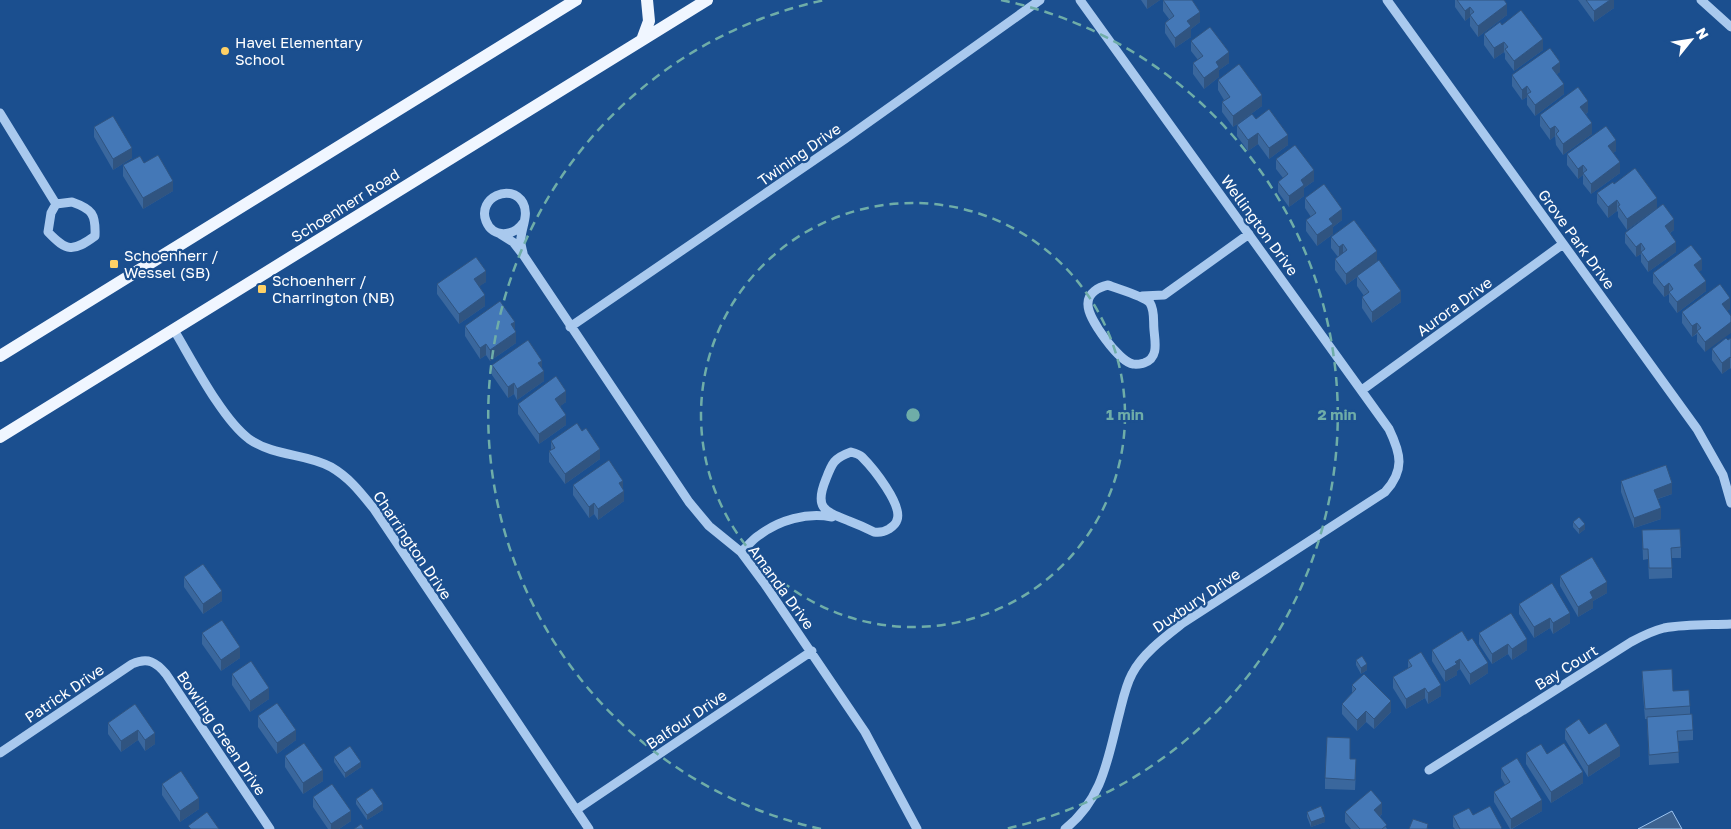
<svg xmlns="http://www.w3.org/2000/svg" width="1731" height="829" font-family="'Golos Text',sans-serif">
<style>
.water{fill:#3c6290;stroke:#9cc4f0}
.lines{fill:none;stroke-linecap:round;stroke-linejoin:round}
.minor{stroke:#a9c9ee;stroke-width:9}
.major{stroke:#f0f6ff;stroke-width:12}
.wall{fill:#3a679d}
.shaded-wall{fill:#305480}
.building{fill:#4478b7;stroke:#305480}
.ring{fill:none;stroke:#6fada8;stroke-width:2.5;stroke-dasharray:9 6}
.poi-dot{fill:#ffd166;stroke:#1b4f8f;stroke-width:2}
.labels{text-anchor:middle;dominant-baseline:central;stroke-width:4.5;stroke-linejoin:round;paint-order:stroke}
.poi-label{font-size:15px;fill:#fff;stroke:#1b4f8f;text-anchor:start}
.street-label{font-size:15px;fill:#fff;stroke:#1b4f8f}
.centre{fill:#6fada8;stroke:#1b4f8f;stroke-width:2.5}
.ring-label{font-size:15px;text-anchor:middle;font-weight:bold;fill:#6fada8;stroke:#1b4f8f;stroke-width:4.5;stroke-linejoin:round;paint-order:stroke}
</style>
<rect width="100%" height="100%" fill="#1b4f8f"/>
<path class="water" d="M1672 811 1682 829H1638Z"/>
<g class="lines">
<path class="minor" d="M1387 0 1697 429 1723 475 1731 503
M1701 0 1731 27
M0 113 56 204
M72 202C92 209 96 214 95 236 73 252 67 252 48 232L51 213 56 204Z
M500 234 513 242 524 256 689 502 709 526 741 552 764 583 865 732 917 829
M523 253C522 248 520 243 521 238 522 226 529 214 523 203 511 182 477 198 486 221 493 239 514 236 523 223
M1108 285C1118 289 1144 296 1150 303 1155 311 1153 321 1154 330 1155 342 1159 358 1144 363 1140 364 1137 365 1133 364 1119 362 1088 319 1088 305 1087 293 1099 287 1108 285Z
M1142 296 1164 295 1249 234
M570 327 845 139 1040 0
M174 330C192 360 222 419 249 439 275 457 306 453 331 467 350 478 361 493 374 509L589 829
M1362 390 1563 244
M851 452C855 453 859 454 862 457 873 468 903 505 897 520 896 524 892 527 889 529 884 532 880 533 874 532 866 528 857 524 849 521 824 511 814 508 826 479 832 463 834 458 851 452Z
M741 552C747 547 752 540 758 536 779 520 807 512 832 517
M0 753 132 664C148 657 156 662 166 674L270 829
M1429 770 1631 642C1642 636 1652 631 1664 628 1686 624 1709 625 1731 624
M576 810 812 651
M1065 829C1104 798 1108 756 1120 711 1123 699 1126 685 1132 674 1142 654 1165 637 1183 623L1385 492C1405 470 1401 454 1389 429L1080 0"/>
<path class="major" d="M642 40 649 21 647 0
M0 356 576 0
M0 437 707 0"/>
</g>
<path class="wall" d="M1141 0H1160L1147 9Z
M1163 0 1200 22 1191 29V37L1175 48 1165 33V23L1169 19 1163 11Z
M1455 0H1504L1507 15 1478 37 1470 26V17L1465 21 1455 7Z
M1578 0H1614V8L1594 22Z
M1502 25 1543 50 1514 71 1505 59V54L1504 52 1494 59 1484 45V34Z
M1191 41 1229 63 1219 70V77L1204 89 1193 74V63L1198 60 1191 51Z
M1560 72 1557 74 1564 94 1535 116 1527 105V97L1522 100 1512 86V75Z
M1218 80 1262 106 1233 127 1222 112V102L1224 100 1218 90Z
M1588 112 1586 114 1592 134 1563 155 1556 145 1555 136 1550 140 1540 126V115Z
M1256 119 1288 145 1269 159 1258 144 1248 151 1237 136V125Z
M94 127 132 158 113 170 94 137Z
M1616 151 1613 153 1620 173 1591 194 1583 184V175L1578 179 1567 165V154Z
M1276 159 1314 181 1304 188V196L1289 207 1278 192V182L1283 178 1276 169Z
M123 165 173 191 143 209 123 176Z
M1614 184 1657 208 1627 230 1618 217V212L1617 211 1608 218 1597 203V193Z
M1305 198 1342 220 1333 227V234L1317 246 1306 231V220L1311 217 1305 208Z
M1674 230 1670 233 1676 252 1648 272 1641 262V254L1636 257 1625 243V233Z
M1331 237 1377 261 1401 302 1372 323 1362 308V297L1364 296 1357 286V277L1346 285 1335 270V259L1338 257 1331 248Z
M1702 270 1699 271 1706 291 1677 313 1669 302V294L1664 297 1653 283V273Z
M486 282 479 286 485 306 459 324 437 294V284Z
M1730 309 1727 311 1705 352 1697 342V334L1692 337 1682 323V312Z
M465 326 515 330 516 343 490 361 486 355 480 359 465 336Z
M1731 338V369L1730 368 1722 374 1712 360V349Z
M492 365 542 369 544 381 517 400 514 394 508 398 492 375Z
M566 402 560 406 566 425 539 444 518 414V404Z
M551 441 600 459 565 484 549 462V451L551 450Z
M1621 481 1672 494 1658 499 1661 519 1634 528 1621 492Z
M573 485 623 489 624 501 598 520 594 514 589 518 573 495Z
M1573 522 1585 529 1579 534 1573 527Z
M1642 530 1681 547V558H1672V578L1649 579 1648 559 1643 560Z
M1560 576 1607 593 1593 601V608L1578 617 1560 586Z
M184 577 222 601 203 614 184 587Z
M1519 604 1570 623 1553 634 1550 628 1534 638 1519 614Z
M1462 631 1488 673 1470 685 1460 669 1457 671V675L1445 682 1432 661V650Z
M202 633 240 658 221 671 202 644Z
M1479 633 1527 650 1512 660 1508 654 1492 664 1479 644Z
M1356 660 1367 670 1361 674 1356 665Z
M1408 660 1441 696 1428 704 1425 698 1406 709 1393 688V677L1408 668Z
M1642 671 1673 691 1690 706V714L1693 730V740L1678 741 1679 763 1649 765 1647 719H1645L1642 682Z
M232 674 269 699 250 712 232 685Z
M1352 685 1391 712 1374 729 1366 722 1357 731 1342 714V704L1352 693Z
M135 704 155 744 145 751 138 740 121 752 108 734V723Z
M258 716 296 740 277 754 258 727Z
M1565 729 1589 734 1620 756 1588 777 1565 739Z
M1526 753 1547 754 1583 783 1551 803 1526 764Z
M285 756 323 781 303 794 285 767Z
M334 757 361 767 345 778 334 762Z
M1501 768 1542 811 1512 829H1510L1494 802V792L1505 785 1501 778Z
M1356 770 1355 790 1325 789V778Z
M162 784 199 809 180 822 162 795Z
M313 797 351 821 339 829H328L313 807Z
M356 799 383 810 367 820 356 804Z
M1307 812 1325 822 1311 827 1307 817Z
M1345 812 1382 814 1380 816 1387 829H1351L1345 822Z
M1473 815 1502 829H1455L1453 827V816Z"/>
<path class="shaded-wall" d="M1147 0H1160L1147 9Z
M1610 0H1614V8L1594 22V11Z
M1507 4V15L1478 37V26Z
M1470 7V17L1465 21V11Z
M1200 12V22L1191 29V37L1175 48V38L1187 21Z
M1543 39V50L1514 71V61Z
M1504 42V52L1494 59V48Z
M1229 52V63L1219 70V77L1204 89V78L1216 62Z
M1560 62V72L1552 78V68Z
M1564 84V94L1535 116V105Z
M1527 86V97L1522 100V90Z
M1262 95V106L1233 127V116Z
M1588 101V112L1580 118V107Z
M1592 123V134L1563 155V144Z
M1555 126V136L1550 140V129Z
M1258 133V144L1248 151V140Z
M1288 135V145L1269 159V148Z
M1616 140V151L1608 157V146Z
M132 148V158L113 170V159Z
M1620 162V173L1591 194V184Z
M1583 165V175L1578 179V169Z
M1314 170V181L1304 188V196L1289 207V196L1301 180Z
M173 181V191L143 209V198Z
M1657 198V208L1627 230V219Z
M1617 200V211L1608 218V207Z
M1342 209V220L1333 227V234L1317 246V235L1329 219Z
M1674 219V230L1665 236V226Z
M1676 242V252L1648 272V262Z
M1641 243V254L1636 257V247Z
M1343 244V254L1339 257V247Z
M1377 251V262L1346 285V274Z
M1702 259V270L1694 275V265Z
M486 271V282L474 290V279Z
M1706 281V291L1677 313V302Z
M1669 283V294L1664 297V287Z
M1401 291V302L1372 323V312Z
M485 295V306L459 324V314Z
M1730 298V309L1722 315V304Z
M515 322V332L511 324Z
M1731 322V333L1705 352V342Z
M1697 323V333L1692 337V326Z
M516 332V343L490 361V350Z
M486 344V355L480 359V348Z
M1730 357V368L1722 374V363Z
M542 361V371L538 363Z
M544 371V381L517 400V389Z
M514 383V394L508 398V387Z
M566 391V402L555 410V399Z
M566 415V425L539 444V434Z
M600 449V459L565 484V474Z
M623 481V491L619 483Z
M1672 483V494L1654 500V490Z
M624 491V501L598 520V509Z
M594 503V514L589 518V507Z
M1661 508V519L1634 528V518Z
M1585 524V529L1579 534V529Z
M1607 582V593L1593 601V608L1578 617V607L1590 592Z
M222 591V601L203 614V604Z
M1570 613V623L1553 634V623Z
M1550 618V628L1534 638V627Z
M1527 639V650L1512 660V649Z
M1508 644V654L1492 664V654Z
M240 647V658L221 671V660Z
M1460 659V669L1457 671V675L1445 682V671L1455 662Z
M1488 663V673L1470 685V674Z
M1367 664V670L1361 674V668Z
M1441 685V696L1428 704V693Z
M269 688V699L250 712V701Z
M1425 688V698L1406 709V699Z
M1391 701V712L1374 729V719Z
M1366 711V722L1357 731V720Z
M138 730V740L121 752V741Z
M296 730V740L277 754V743Z
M155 733V744L145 751V740Z
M1620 746V756L1588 777V766Z
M361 762V767L345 778V773Z
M323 770V781L303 794V783Z
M1583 772V783L1551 803V792Z
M199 798V809L180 822V811Z
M1542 800V811L1511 829V819Z
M1382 803V814L1374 821V810Z
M383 804V810L367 820V815Z
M351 811V821L339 829H331V824Z
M1325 817V822L1311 827V822Z"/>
<path class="building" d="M1163 0H1192L1200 12 1187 21 1191 26 1175 38 1165 23 1174 16Z
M1457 0H1504L1507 4 1478 26 1470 15 1474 12 1470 7 1465 11Z
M1586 0H1610L1594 11Z
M1521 10 1543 39 1514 61 1505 49 1508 47 1504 42 1494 48 1484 34 1500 22 1502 25Z
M1210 27 1229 52 1216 62 1219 67 1204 78 1193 63 1203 56 1191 41Z
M1550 48 1560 62 1552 68 1564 84 1535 105 1527 94 1531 92 1527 86 1522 90 1512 75Z
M1239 64 1262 95 1233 116 1222 102 1230 97 1218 80Z
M1578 87 1588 101 1580 107 1592 123 1563 144 1556 134 1559 131 1555 126 1550 129 1540 115Z
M1269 109 1288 135 1269 148 1258 133 1248 140 1237 125 1252 114 1256 119Z
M113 116 132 148 113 159 94 127Z
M1606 126 1616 140 1608 146 1620 162 1591 184 1583 173 1587 170 1583 165 1578 169 1567 154Z
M1295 145 1314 170 1301 180 1304 185 1289 196 1278 182 1288 174 1276 159Z
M158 155 173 181 143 198 123 165 140 156 144 163Z
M1635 168 1657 198 1627 219 1618 206 1620 205 1617 200 1608 207 1597 193 1613 182 1614 184Z
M1324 184 1342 209 1329 219 1333 224 1317 235 1306 220 1316 213 1305 198Z
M1663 204 1674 219 1665 226 1676 242 1648 262 1641 252 1645 249 1641 243 1636 247 1625 233Z
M1354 220 1377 251 1346 274 1335 259 1347 250 1343 244 1339 247 1331 237Z
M1691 245 1702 259 1694 265 1706 281 1677 302 1669 292 1673 289 1669 283 1664 287 1653 273Z
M476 257 486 271 474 279 485 295 459 314 437 284Z
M1379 260 1401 291 1372 312 1362 297 1369 292 1357 276Z
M1720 284 1730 298 1722 304 1731 316V322L1705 342 1697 331 1701 328 1697 323 1692 326 1682 312Z
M500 301 515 322 511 324 516 332 490 350 486 344 480 348 465 326Z
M1726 338 1728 340 1731 338V358L1730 357 1722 363 1712 349Z
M528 340 542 361 538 363 544 371 517 389 514 383 508 387 492 365Z
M556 376 566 391 555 399 566 415 539 434 518 404Z
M577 423 582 431 586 428 600 449 565 474 549 451 555 448 551 441Z
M609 460 623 481 619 483 624 491 598 509 594 503 589 507 573 485Z
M1666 465 1672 483 1654 490 1661 508 1634 518 1621 481Z
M1579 517 1585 524 1579 529 1573 522Z
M1680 529 1681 547 1671 548 1672 568H1649L1648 549H1643L1642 530Z
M1592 557 1607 582 1590 592 1593 598 1578 607 1560 576Z
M203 564 222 591 203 604 184 577Z
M1552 583 1570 613 1553 623 1550 618 1534 627 1519 604Z
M1511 613 1527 639 1512 649 1508 644 1492 654 1479 633Z
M222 620 240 647 221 660 202 633Z
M1462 631 1468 641 1472 638 1488 663 1470 674 1460 659 1455 662 1457 664 1445 671 1432 650Z
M1421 652 1441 685 1428 693 1425 688 1406 699 1393 677 1412 666 1408 660Z
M1362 656 1367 664 1361 668 1356 660Z
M251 661 269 688 250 701 232 674Z
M1672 669 1673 691 1689 690 1690 706 1645 709 1642 671Z
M1364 674 1391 701 1374 719 1366 711 1357 720 1342 704 1356 689 1352 685Z
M277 703 296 730 277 743 258 716Z
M135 704 155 733 145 740 138 730 121 741 108 723Z
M1692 714 1693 730 1677 731 1679 752 1649 755 1647 717Z
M1579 719 1589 734 1606 723 1620 746 1588 766 1565 729Z
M1327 737 1350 738V759H1356L1355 780 1325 778Z
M304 743 323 770 303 783 285 756Z
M1564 743 1583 772 1551 792 1526 753 1541 744 1547 754Z
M350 746 361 762 345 773 334 757Z
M1517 758 1542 800 1511 819 1494 792 1510 782 1501 768Z
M181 771 199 798 180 811 162 784Z
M332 784 351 811 331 824 313 797Z
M372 788 383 804 367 815 356 799Z
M1371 790 1382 803 1374 810 1387 825 1382 829H1360L1345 812Z
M1321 806 1325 817 1311 822 1307 812Z
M1490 806 1502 828 1501 829H1460L1453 816 1469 808 1473 815Z
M207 812 219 829H191L188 826Z
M1413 819 1428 824 1427 829H1409Z
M361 824 364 829H354Z"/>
<g class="ring">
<circle cx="913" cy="415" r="212"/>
<path d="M821 829A424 424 0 0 1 825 0M1001 0A424 424 0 0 1 1005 829"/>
</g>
<g class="poi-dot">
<circle cx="225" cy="51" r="5"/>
<rect x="109" y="259" width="10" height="10" rx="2.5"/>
<rect x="257" y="284" width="10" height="10" rx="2.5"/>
</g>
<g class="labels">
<g class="poi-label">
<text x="235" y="42">Havel Elementary<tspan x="235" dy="17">School</tspan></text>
<text x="124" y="255">Schoenherr /<tspan x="124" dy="17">Wessel (SB)</tspan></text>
<text x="272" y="280">Schoenherr /<tspan x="272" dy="17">Charrington (NB)</tspan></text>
</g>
<g class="street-label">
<text transform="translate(799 154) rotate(-35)">Twining Drive</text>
<text transform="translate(345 205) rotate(-32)">Schoenherr Road</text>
<text transform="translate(1260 225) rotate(54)">Wellington Drive</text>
<text transform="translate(1577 239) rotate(54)">Grove Park Drive</text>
<text transform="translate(1454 306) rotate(-36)">Aurora Drive</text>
<text transform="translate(413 545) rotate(56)">Charrington Drive</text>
<text transform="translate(782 587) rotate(54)">Amanda Drive</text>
<text transform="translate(1196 600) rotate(-34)">Duxbury Drive</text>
<text transform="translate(1566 667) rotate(-32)">Bay Court</text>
<text transform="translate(64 693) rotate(-34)">Patrick Drive</text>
<text transform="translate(686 719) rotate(-34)">Balfour Drive</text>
<text transform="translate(222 733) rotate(56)">Bowling Green Drive</text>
</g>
</g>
<circle cx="913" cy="415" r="8" class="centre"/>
<g class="ring-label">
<text x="1125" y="420">1 min</text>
<text x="1337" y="420">2 min</text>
</g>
<g transform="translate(1691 40) rotate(60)" stroke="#1b4f8f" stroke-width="4" paint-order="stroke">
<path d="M0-4L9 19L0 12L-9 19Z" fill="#ffffff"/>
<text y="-8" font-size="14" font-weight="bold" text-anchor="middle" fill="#ffffff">N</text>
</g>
</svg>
